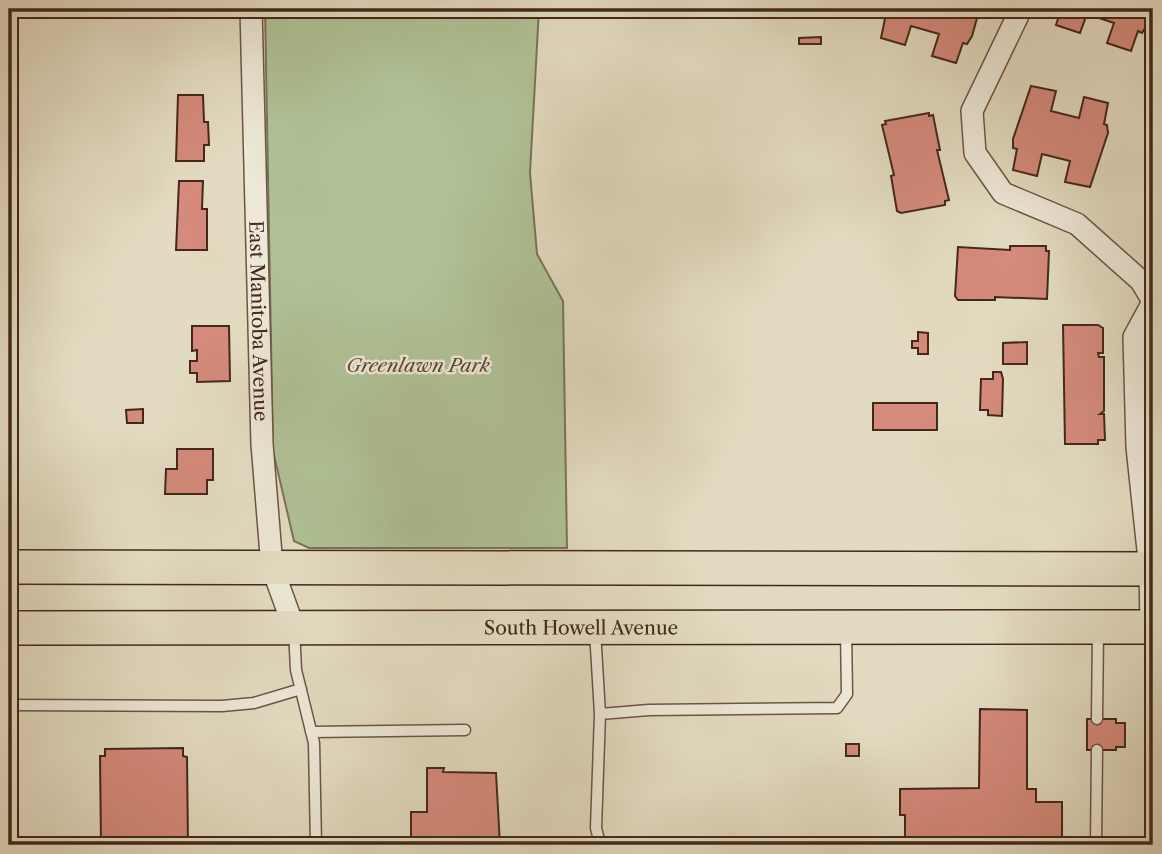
<svg xmlns="http://www.w3.org/2000/svg" width="1162" height="854" font-family="'Libre Caslon Text',serif">
<style>
.green{fill:#b0c196;stroke:#7a7458;stroke-width:2}
.building{fill:#d58a7c;stroke:#44281b;stroke-width:2}
.lines{fill:none;stroke-linecap:round;stroke-linejoin:round}
.service-casing{stroke:#6c5544;stroke-width:13}
.minor-casing{stroke:#6c5544;stroke-width:24}
.primary-casing{stroke:#44281b;stroke-width:36}
.service{stroke:#ede8d7;stroke-width:10}
.minor{stroke:#ede8d7;stroke-width:21}
.primary{stroke:#e3dbc1;stroke-width:33}
.labels{text-anchor:middle;dominant-baseline:central;stroke-width:5;stroke-linejoin:round;paint-order:stroke}
.street-label{font-size:19px;fill:#44281b;stroke:#ede8d7}
.park-label{font-size:19px;font-style:italic;fill:#5a4734;stroke:#ede8d7}
</style>
<rect width="100%" height="100%" fill="#e3dbc1"/>
<filter id="stains"><feTurbulence type="fractalNoise" baseFrequency=".00286" numOctaves="4"/><feColorMatrix values="0 0 0 0 .2 0 0 0 0 .09 0 0 0 0 .02 0 0 0 .5 -.17"/></filter>
<radialGradient id="worn" r=".72"><stop offset=".6" stop-color="#630" stop-opacity="0"/><stop offset="1" stop-color="#630" stop-opacity=".3"/></radialGradient>
<path class="green" d="M265 9H539L530 173 537 254 563 301 567 548H309L294 541 273 451Z"/>
<path class="building" d="M887 9H979V11L972 36 967 44 963 43 956 63 932 56 939 34 911 26 905 45 881 38Z
M1061 9H1152L1147 25 1142 33 1138 31 1131 51 1107 43 1114 23 1087 14 1080 33 1056 25Z
M821 37V44H799V38Z
M1031 86 1056 91 1051 111 1079 118 1084 97 1108 103 1104 124 1107 125 1108 133 1090 187 1065 182 1070 161 1042 154 1037 176 1013 170 1017 149 1013 148V139Z
M178 95H203L204 122H208L209 145H204V161H176Z
M929 113V116L933 115 940 150H937L949 200 945 201V205L901 213 897 211 891 176 894 175 882 125 886 124 885 121Z
M179 181H203L202 209H207V250H176Z
M1010 246H1046V251H1049L1047 299 995 297V300H958L955 296 958 247 1010 250Z
M1063 325H1098L1103 328V353H1098L1099 357H1104V411L1100 414H1104L1105 440H1098V444H1065Z
M192 326H229L230 381 197 382V373H190V361H197V350L192 351Z
M918 332 928 333V354H918V348H912V341H918Z
M1027 342V364H1003V343Z
M993 372H1001L1003 379 1002 416 988 415V410H980L981 379H993Z
M873 403H937V430H873Z
M143 409V423H127L126 410Z
M177 449H213V480H207V494H165L166 469H177Z
M980 709 1027 710V789H1036V802H1062V845H905V815H900V789L979 788Z
M1087 719H1116V723H1125V747H1116V750H1087Z
M846 744H859V756H846Z
M183 748V756L187 757 188 845H101L100 756H105V749Z
M427 768H444L443 772 496 773 500 845H411V812H427Z"/>
<g class="lines">
<defs>
<path id="service" d="M294 630 296 670 314 743 316 845
M595 631 600 714 596 828 599 840 609 845
M9 705 222 706 254 703 301 689
M600 714 649 710 837 708 847 694 846 630
M1097 719 1098 631
M311 732 465 730
M1096 845 1097 750"/>
<g id="minor">
<path id="s1" d="M251 9 262 444 272 567 294 628"/>
<path d="M1021 9 972 111 975 153 1003 193 1077 224 1141 281 1153 301"/>
<path d="M1151 627 1150 569 1137 447 1134 337 1153 302"/>
</g>
<g id="primary">
<path d="M9 567 1153 569"/>
<path id="s2" d="M9 628 1153 627"/>
</g>
</defs>
<use href="#service" class="service-casing"/>
<use href="#minor" class="minor-casing"/>
<use href="#primary" class="primary-casing"/>
<use href="#service" class="service"/>
<use href="#minor" class="minor"/>
<use href="#primary" class="primary"/>
</g>
<g class="labels">
<g class="street-label">
<text stroke="none"><textPath href="#s1" startOffset="312">East Manitoba Avenue</textPath></text>
<text stroke="none"><textPath href="#s2" startOffset="572">South Howell Avenue</textPath></text>
</g>
<g class="park-label">
<text x="418" y="365">Greenlawn Park</text>
</g>
</g>
<rect width="1162" height="854" fill="none" stroke="#e3dbc1" stroke-width="35"/>
<rect x="10" y="10" width="1141" height="833" fill="none" stroke="#44281b" stroke-width="3.5"/>
<rect x="18" y="18" width="1127" height="819" fill="none" stroke="#44281b" stroke-width="2"/>
<rect width="100%" height="100%" filter="url(#stains)"/>
<rect width="100%" height="100%" fill="url(#worn)"/>
</svg>
